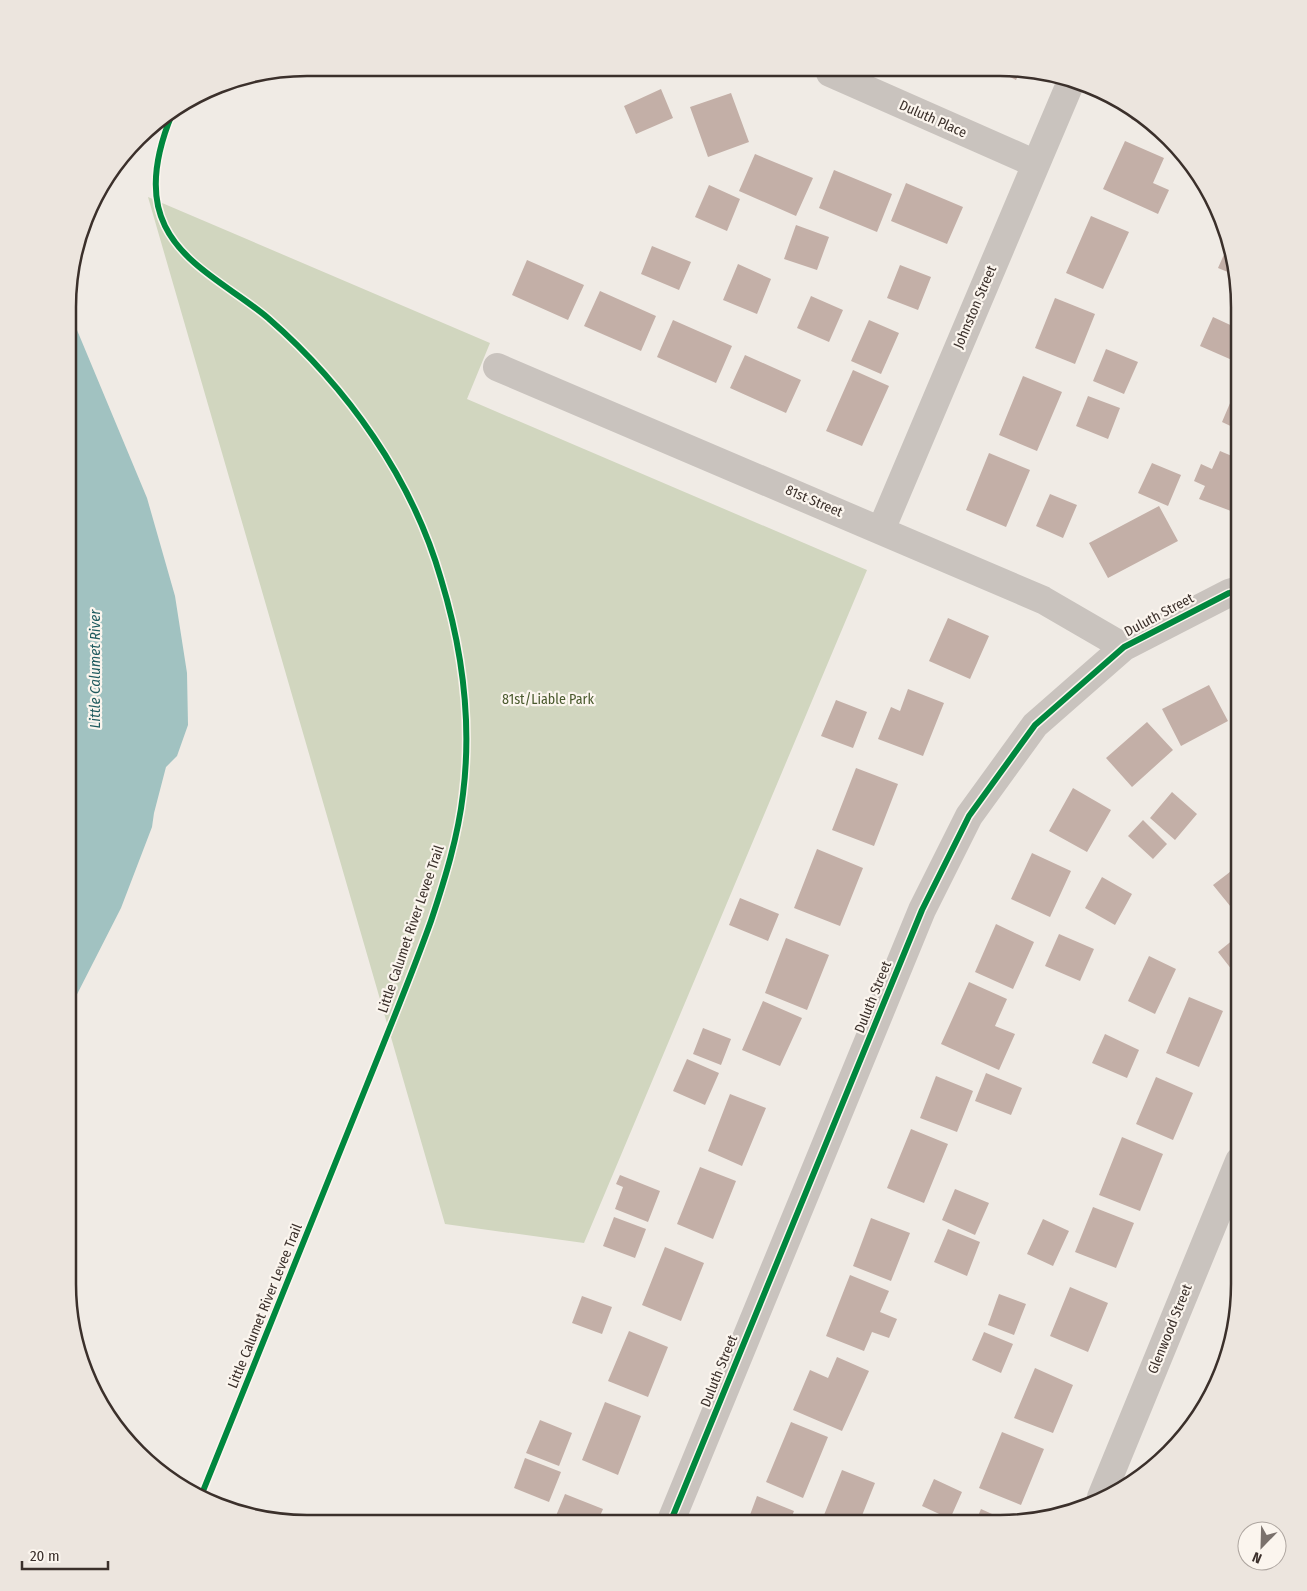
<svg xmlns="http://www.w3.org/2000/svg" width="1307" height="1591" font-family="'Fira Sans Condensed',sans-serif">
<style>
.green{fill:#d1d6bf}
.water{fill:#a1c2c1}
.building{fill:#c3afa7}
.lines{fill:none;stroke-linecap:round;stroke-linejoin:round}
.street{stroke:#c9c3be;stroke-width:28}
.cycleway-casing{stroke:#fbf5ee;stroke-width:9}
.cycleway{stroke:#00873e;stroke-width:6}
.labels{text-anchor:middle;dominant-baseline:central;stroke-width:4.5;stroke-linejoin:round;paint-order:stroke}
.street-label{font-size:14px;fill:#3b302b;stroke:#fbf5ee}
.park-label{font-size:14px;fill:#4a5a2e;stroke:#fbf5ee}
.water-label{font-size:15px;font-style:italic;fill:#1f5a5e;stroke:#fbf5ee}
.rim{fill:none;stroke:#3b302b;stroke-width:2.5}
</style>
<rect width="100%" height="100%" fill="#f0ebe5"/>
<path class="green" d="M148 197 490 343 467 399 867 570 584 1243 445 1224Z"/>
<path class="water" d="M70 317 77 330 147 498 175 596 187 673 188 725 177 756 166 767 154 813 152 827 121 908 68 1012Z"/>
<path class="building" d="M994 69 1021 70 1016 80Z
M661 89 673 118 636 134 624 106Z
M731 93 749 142 708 157 690 107Z
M1135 110 1139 114 1153 129 1131 119Z
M1125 141 1164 158 1153 183 1169 190 1158 214 1103 189Z
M755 154 813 178 796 216 739 191Z
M834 170 892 194 877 232 819 208Z
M906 183 963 207 947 244 891 221Z
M709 185 740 199 727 231 695 217Z
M1091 216 1129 232 1103 289 1066 273Z
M796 225 829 237 817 270 784 259Z
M1230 241 1231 245 1235 275 1218 268Z
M652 246 691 262 679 290 641 274Z
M527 260 584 285 568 320 512 295Z
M738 264 771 279 757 314 723 300Z
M900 265 931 277 918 310 887 298Z
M600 291 656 316 641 351 584 326Z
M811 296 843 310 829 342 797 328Z
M1055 298 1095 314 1075 364 1035 348Z
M1213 317 1239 329V342L1232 360 1200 346Z
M673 320 732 346 716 383 657 357Z
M869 320 899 333 881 374 851 361Z
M1106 349 1138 362 1124 394 1093 381Z
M745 355 801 380 786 413 730 388Z
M853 370 889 386 862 446 826 431Z
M1023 376 1062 392 1037 451 999 435Z
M1239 382V430L1222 422Z
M1088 396 1120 408 1108 439 1076 426Z
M1220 451 1239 459V514L1199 499 1205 486 1194 481 1201 464 1212 469Z
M989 453 1030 470 1006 527 966 510Z
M1152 463 1181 475 1168 506 1138 493Z
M1050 494 1077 505 1063 538 1036 526Z
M1159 506 1178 541 1108 578 1089 543Z
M948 618 989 636 970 679 929 661Z
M1209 685 1228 721 1181 746 1162 709Z
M908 689 944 703 923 756 878 739 891 707 900 711Z
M836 700 867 712 853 748 821 736Z
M1147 722 1173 750 1132 787 1106 758Z
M1239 741V759L1231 745Z
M856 768 898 784 874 846 832 830Z
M1073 788 1111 810 1087 852 1049 831Z
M1172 792 1197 814 1175 840 1150 818Z
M1143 820 1167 844 1153 859 1128 836Z
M817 849 863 868 840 926 794 908Z
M1032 853 1071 871 1050 917 1011 899Z
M1239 865V909L1235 912 1213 885Z
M1102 877 1132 894 1115 925 1085 908Z
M740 898 779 914 768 941 729 925Z
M996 924 1034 942 1013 989 975 972Z
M1059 934 1094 949 1080 981 1045 966Z
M1239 935V979L1218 952Z
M786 938 829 955 807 1010 765 993Z
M1149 956 1176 969 1155 1014 1128 1001Z
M969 982 1007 999 995 1026 1015 1034 999 1070 941 1044Z
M1189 997 1223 1011 1199 1067 1166 1053Z
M763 1001 802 1018 780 1066 742 1050Z
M703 1028 731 1039 721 1065 693 1054Z
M1105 1034 1139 1050 1127 1078 1092 1063Z
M687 1059 719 1073 705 1105 673 1091Z
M986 1073 1022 1088 1011 1115 975 1101Z
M936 1076 973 1091 957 1132 920 1118Z
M1156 1077 1193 1093 1173 1140 1136 1124Z
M730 1094 766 1108 742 1166 708 1151Z
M911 1129 948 1144 924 1203 887 1188Z
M1122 1137 1163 1154 1140 1211 1099 1195Z
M700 1167 736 1181 713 1239 677 1224Z
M620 1175 660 1191 648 1222 615 1209 623 1187 616 1184Z
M955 1189 989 1203 975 1235 942 1220Z
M1093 1207 1134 1223 1116 1268 1075 1252Z
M614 1217 646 1229 635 1258 603 1246Z
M871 1218 910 1233 891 1281 853 1266Z
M1043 1219 1069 1231 1053 1266 1027 1254Z
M948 1229 980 1242 967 1276 934 1262Z
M665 1247 704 1263 681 1321 642 1305Z
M850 1275 889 1291 880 1312 897 1319 889 1338 872 1332 864 1351 826 1336Z
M1070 1287 1108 1303 1088 1352 1050 1336Z
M999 1294 1026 1304 1014 1335 988 1325Z
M582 1296 612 1307 602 1334 572 1323Z
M629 1331 668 1347 648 1397 608 1381Z
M984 1332 1013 1344 1001 1373 972 1360Z
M837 1357 869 1371 842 1431 793 1410 810 1370 828 1378Z
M1035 1368 1073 1385 1053 1433 1014 1418Z
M605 1402 641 1416 618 1475 582 1460Z
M540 1420 572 1433 559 1466 526 1453Z
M791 1422 828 1437 803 1498 766 1482Z
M1002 1432 1044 1449 1021 1505 979 1488Z
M525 1458 561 1472 549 1502 514 1488Z
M842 1470 875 1483 859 1523H843L824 1515Z
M934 1479 962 1492 950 1519 922 1506Z
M565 1494 603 1509 597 1523H553Z
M757 1496 794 1511 789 1523H747Z
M981 1509 1012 1523H975Z"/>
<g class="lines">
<path class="street" d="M830 73 1036 164
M497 367 1043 600 1124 647
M881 530 1070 84
M1101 1497 1239 1161
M670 1523 922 910 969 816 1035 725 1124 647 1229 593 1239 590"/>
<defs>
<path id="cycleway" d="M172 114C158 148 147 190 165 226 185 267 234 289 268 318 347 387 412 478 441 579 462 648 472 722 463 794 458 837 445 879 431 921 411 977 388 1032 366 1087 311 1223 256 1360 201 1496
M670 1523 922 910 969 816 1035 725 1124 647 1229 593 1239 590"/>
</defs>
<use href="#cycleway" class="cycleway-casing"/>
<use href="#cycleway" class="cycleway"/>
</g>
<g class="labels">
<g class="street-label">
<text transform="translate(933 119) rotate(24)">Duluth Place</text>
<text transform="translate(975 307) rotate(-67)">Johnston Street</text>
<text transform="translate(814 501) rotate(23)">81st Street</text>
<text transform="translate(1159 615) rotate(-28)">Duluth Street</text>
<text transform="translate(411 929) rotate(-71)">Little Calumet River Levee Trail</text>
<text transform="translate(873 997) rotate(-68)">Duluth Street</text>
<text transform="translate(265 1306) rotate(-68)">Little Calumet River Levee Trail</text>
<text transform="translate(1170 1329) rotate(-68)">Glenwood Street</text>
<text transform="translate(719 1371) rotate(-68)">Duluth Street</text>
</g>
<g class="park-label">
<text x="548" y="699">81st/Liable Park</text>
</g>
<g class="water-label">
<text transform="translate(95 669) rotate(-90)">Little Calumet River</text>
</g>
</g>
<path d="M0 0H1307V1591H0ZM307 76H1000A231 231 0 0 1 1231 307V1284A231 231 0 0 1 1000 1515H307A231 231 0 0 1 76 1284V307A231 231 0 0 1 307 76Z" fill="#ece5de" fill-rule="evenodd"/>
<path class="rim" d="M307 76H1000A231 231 0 0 1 1231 307V1284A231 231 0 0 1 1000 1515H307A231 231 0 0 1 76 1284V307A231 231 0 0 1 307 76Z"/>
<g transform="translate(1262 1546) rotate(203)"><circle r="24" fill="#fbf5ee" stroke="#aea6a0"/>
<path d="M0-4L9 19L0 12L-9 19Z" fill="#7a716c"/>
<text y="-8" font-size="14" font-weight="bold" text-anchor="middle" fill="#3b302b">N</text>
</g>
<path d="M22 1561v8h86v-8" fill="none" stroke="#3b302b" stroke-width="2.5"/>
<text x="30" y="1561" font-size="15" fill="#3b302b" stroke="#fbf5ee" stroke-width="4" paint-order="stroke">20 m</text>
</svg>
